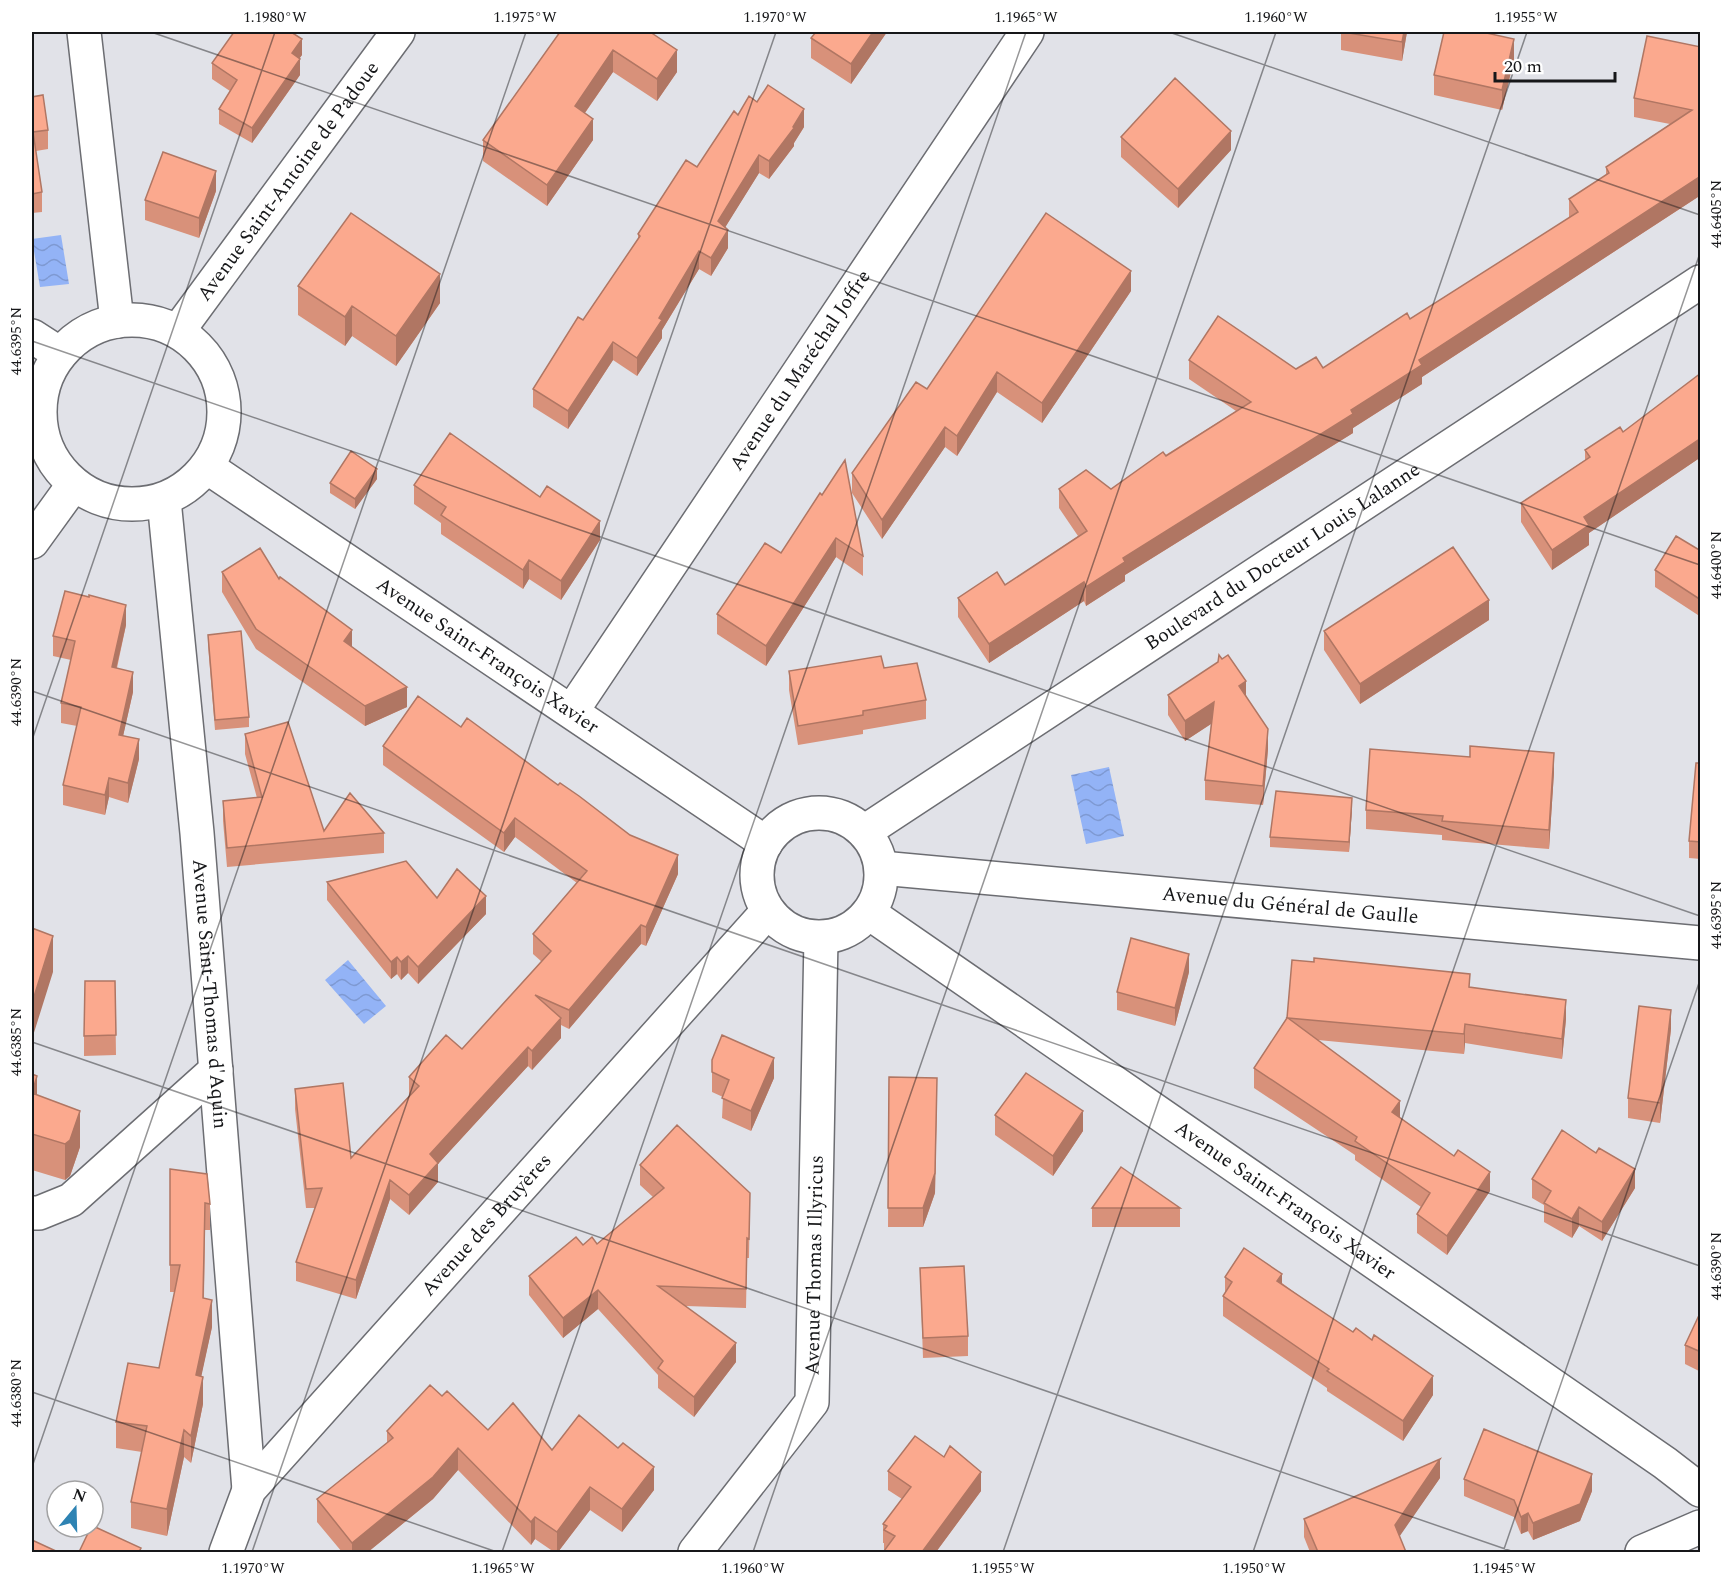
<svg xmlns="http://www.w3.org/2000/svg" width="1732" height="1584" font-family="Spectral,serif">
<style>
.water{fill:url(#water-waves)}
.lines{fill:none;stroke-linecap:round;stroke-linejoin:round}
.minor-casing{stroke:#6c6d72;stroke-width:36}
.minor{stroke:#fff;stroke-width:33}
.wall{fill:#d8917a}
.shaded-wall{fill:#b07663}
.building{fill:#fba98e;stroke:#b07663;stroke-width:1.5}
.ticks{fill:none;stroke:#161719;stroke-width:1.5;stroke-opacity:0.45}
.labels{text-anchor:middle;dominant-baseline:central;stroke-width:6;stroke-linejoin:round;paint-order:stroke}
.street-label{font-size:20px;fill:#161719;stroke:#fff}
.neatline{fill:none;stroke:#161719;stroke-width:2}
.ticks-label{font-size:15px;text-anchor:middle;fill:#161719}
</style>
<defs>
<pattern id="water-waves" width="16" height="10" patternUnits="userSpaceOnUse" patternTransform="scale(1.5)"><rect width="16" height="10" fill="#93b3f6"/><path d="M0 5q4-4 8 0t8 0" fill="none" stroke="#7e99d2"/></pattern>
</defs>
<rect width="100%" height="100%" fill="#e1e2e8"/>
<path class="water" d="M61 235 69 284 40 287 34 251H32V239Z
M1109 767 1124 836 1086 844 1071 775Z
M348 960 386 1006 364 1024 325 980Z"/>
<g class="lines">
<defs>
<g id="minor">
<path d="M84 32 117 321"/>
<circle cx="132" cy="412" r="92"/>
<path id="s1" d="M178 331 398 32"/>
<path d="M32 336 60 354"/>
<path id="s2" d="M207 467 766 843"/>
<path id="s3" d="M164 500 197 833 249 1490"/>
<path d="M32 542 74 484"/>
<path id="s4" d="M572 711 1027 32"/>
<circle cx="819" cy="875" r="62"/>
<path id="s5" d="M864 832 1700 282"/>
<path id="s6" d="M881 868 1700 943"/>
<path id="s7" d="M869 913 1665 1463 1700 1490"/>
<path d="M32 1213H39L71 1200 216 1070"/>
<path id="s8" d="M226 1552 249 1490 768 911"/>
<path id="s9" d="M695 1552 812 1402 821 938"/>
<path d="M1642 1552 1700 1527"/>
</g>
</defs>
<use href="#minor" class="minor-casing"/>
<use href="#minor" class="minor"/>
</g>
<path class="wall" d="M560 32 677 72 657 101 613 72 585 113 593 140 547 206 483 161V140Z
M816 32H887L851 84 811 58V38Z
M1341 32H1407L1402 61 1341 50Z
M1701 47V195L1422 377V384L1353 428V433L1125 575V581L1086 606 1084 601 989 663 958 617V598L1005 585 1078 536 1059 508V489H1111L1236 411 1189 379V360L1296 369 1323 368 1410 319 1569 218V199L1606 175V167L1670 124 1634 117V98Z
M302 55 299 58 300 75 252 143 219 124V109L230 91 212 79V63Z
M1514 59 1502 110 1434 95V75Z
M32 97 48 130V149L36 151 42 192V212L32 213Z
M757 102 804 127 794 143V146L769 179 759 173 725 227 728 248 711 276 699 269 662 330V338L637 376 613 360 568 429 533 407V389L583 320 638 239V234L697 167 738 115Z
M1121 137 1231 150 1178 208 1121 157Z
M216 191 199 238 145 220V200Z
M298 286 440 303 396 366 352 336 345 346 298 315Z
M1131 291 1042 423 997 392 957 456 945 447 882 539 852 493V473L927 389Z
M1701 373V457L1589 533V545L1552 570 1521 522V503L1585 460V450L1623 432Z
M377 479 355 509 330 493V483Z
M414 485 600 540 561 600 529 579 523 589 441 534V523L414 504Z
M820 493 863 556V576L836 557 766 666 717 634V614L781 553Z
M1701 551V617L1655 587V570Z
M222 572 279 579 352 647 407 707 365 726 256 649 222 592Z
M1489 620 1360 704 1324 650V631Z
M126 625 117 668 133 692 123 736 139 759 128 803 109 797 105 815 63 805V785L77 726 61 723V703L71 660 53 656V636Z
M208 635 249 717V727L215 730 208 645Z
M884 668 926 700V719L863 730V734L798 745 789 690V671Z
M1168 695H1246L1268 749 1263 805 1205 800V780L1211 724 1185 741 1168 715Z
M461 727 678 874 646 946 641 944 569 1029 561 1025V1038L532 1070 528 1066 438 1164V1182L409 1215 390 1199 356 1299 296 1281V1262L315 1208H306L295 1109V1089L351 1158 409 1096V1077L462 1049 542 962 533 954V934L577 883 515 837 504 852 383 765V746Z
M245 734 324 831 384 833V853L227 867 223 821V801L257 798 245 754Z
M1701 763V859L1689 858V841Z
M1554 772 1549 849 1442 840V835L1366 829V810Z
M1352 808 1349 852 1270 847V837Z
M327 882 437 898 486 914 418 984 408 973 401 980 397 974 391 979 327 900Z
M1189 972 1175 1026 1117 1010V992Z
M115 981 116 1055 84 1056V1036Z
M1470 987 1566 1019 1562 1059 1465 1043 1464 1054 1318 1040 1400 1118 1490 1191 1447 1255 1417 1233V1214L1421 1207 1355 1160V1155L1254 1088V1068L1287 1018Z
M1671 1029 1660 1123 1628 1118V1098Z
M712 1060 774 1078 751 1131 722 1118 723 1097 712 1092Z
M32 1074 37 1095 80 1147 70 1176 65 1180 32 1170Z
M889 1077 937 1097 935 1193 923 1227H888Z
M995 1115 1083 1131 1053 1176 995 1135Z
M640 1165 750 1193 749 1258H747L746 1308 686 1306 736 1362 694 1417 658 1388V1375L598 1309 563 1338 529 1295V1276L583 1245 597 1244 653 1197 640 1185Z
M170 1169 210 1204V1230H205L204 1298 212 1327 201 1376 203 1404 191 1463 184 1457 167 1536 131 1528V1502L142 1452 116 1448V1422L159 1368 175 1292H170Z
M1532 1179 1635 1188 1602 1241 1579 1226 1572 1238 1544 1222V1205L1532 1198Z
M1092 1208H1180V1227H1092Z
M920 1268 968 1336V1356L923 1358Z
M1225 1277 1282 1283 1433 1395 1403 1441 1327 1391V1388L1223 1316V1296L1225 1294Z
M1701 1311V1372L1685 1364V1345Z
M442 1396 488 1430 552 1450 654 1490 622 1532 590 1510 558 1552H554L535 1539 531 1545 458 1470 433 1499 368 1552H342L317 1522V1499L387 1443V1431Z
M888 1471 981 1491 936 1552H884V1543H883V1524L902 1499 888 1490Z
M1440 1478 1399 1536 1406 1552H1310L1304 1537V1519Z
M1464 1479 1592 1491 1580 1521 1533 1540 1528 1531 1521 1534 1514 1517 1464 1496Z"/>
<path class="shaded-wall" d="M873 32H887L851 84V64Z
M1404 32H1407L1402 61V42Z
M302 39V55L292 69V53Z
M1514 39V59L1502 110V90Z
M613 50V72L575 127V106Z
M677 50V72L657 101V79Z
M300 59V75L252 143V128Z
M804 109V127L794 143V146L769 179V161Z
M593 119V140L547 206V185Z
M1231 131V150L1178 208V189Z
M759 155V173L718 239V221Z
M216 171V191L199 238V218Z
M1701 176V195L1422 377V384L1353 428V433L1125 575V581L1086 606V587L1123 558 1351 410 1419 360Z
M728 230V248L711 276V258Z
M699 251V269L662 330V338L637 376V358L659 318Z
M1131 271V291L1042 423V403Z
M440 274V303L396 366V336Z
M352 306V336L345 346V317Z
M613 342V360L568 429V411Z
M997 372V392L957 456V436Z
M945 427V447L882 539V520Z
M1701 438V457L1589 533V545L1552 570V550L1584 517Z
M377 469V479L355 509V499Z
M600 521V540L561 600V581Z
M836 538V557L766 666V646Z
M529 560V579L523 589V570Z
M1084 582V601L989 663V644Z
M1489 600V620L1360 704V684Z
M126 605V625L112 687V667Z
M352 630V650L344 641Z
M133 672V692L119 754V735Z
M1246 681V701L1239 686Z
M407 687V707L365 726V706Z
M1214 702V722L1185 741V721Z
M1268 729V749L1263 805V786Z
M139 739V759L128 803V783Z
M1554 753V772L1549 849V830Z
M109 778V797L105 815V795Z
M1352 798V808L1349 852V842Z
M515 818V837L504 852V833Z
M678 855V874L646 946V927Z
M486 896V914L418 984V967Z
M641 925V944L569 1029V1010Z
M53 936V972L32 1039V1003Z
M1189 954V972L1175 1026V1008Z
M408 956V973L401 980V962Z
M397 957V974L391 979V962Z
M1566 1000V1019L1562 1059V1039Z
M1671 1010V1029L1660 1123V1103Z
M561 1018V1038L532 1070V1051Z
M1465 1024V1043L1464 1054V1034Z
M528 1047V1066L438 1164V1182L409 1215V1195L430 1154Z
M774 1058V1078L751 1131V1111Z
M37 1076V1112L32 1093Z
M937 1078 935 1193 923 1227V1208Z
M1400 1101V1120L1392 1112Z
M80 1111V1147L70 1176 65 1180V1144Z
M1083 1111V1131L1053 1176V1156Z
M1635 1169V1188L1602 1241V1222Z
M1490 1172V1191L1447 1255V1236Z
M390 1180V1199L356 1299V1280Z
M1579 1207V1226L1572 1238V1219Z
M1282 1274V1294L1277 1281Z
M598 1290V1309L563 1338V1318Z
M212 1300V1327L196 1401V1375Z
M736 1343V1362L694 1417V1397Z
M1433 1376V1395L1403 1441V1421Z
M203 1377V1404L191 1463V1436Z
M184 1430V1457L167 1536V1509Z
M458 1448V1470L433 1499 368 1552H352V1543Z
M1440 1459V1478L1395 1543V1525Z
M654 1467V1490L622 1532V1509Z
M981 1472V1491L936 1552H922Z
M1592 1474V1491L1580 1521 1533 1540V1523Z
M590 1487V1510L558 1552H557V1532Z
M1528 1513V1531L1521 1534V1517Z
M535 1517V1539L531 1545V1522Z"/>
<path class="building" d="M234 32H291L302 39 292 53 300 59 252 128 219 109 237 80 212 63Z
M560 32H650L677 50 657 79 613 50 575 106 593 119 547 185 483 140Z
M816 32H873L851 64 811 38Z
M1343 32H1404L1402 42Z
M1444 32H1482L1514 39 1502 90 1434 75Z
M1647 36 1701 47V176L1419 360 1422 365 1351 410 1353 414 1123 558 1125 562 1086 587 1084 582 989 644 958 598 997 572 1005 585 1087 531 1059 489 1086 470 1111 489 1163 452 1166 456 1251 402 1189 360 1218 316 1296 369 1316 357 1323 368 1407 313 1410 319 1578 212 1569 199 1609 173 1606 167 1692 110 1634 98Z
M1175 78 1231 131 1178 189 1121 137Z
M768 85 804 109 793 127 794 128 769 161 759 155 718 221 728 230 711 258 699 251 659 318 662 320 637 358 613 342 568 411 533 389 578 317 583 320 640 236 638 234 686 160 697 167 734 111 738 115 749 96 757 102Z
M43 95 48 130 33 132 42 192 32 194V97Z
M163 152 216 171 199 218 145 200Z
M351 213 440 274 396 336 352 306 345 317 298 286Z
M1046 213 1131 271 1042 403 997 372 957 436 945 427 882 520 852 473 916 382 927 389Z
M1701 373V438L1584 517 1589 525 1552 550 1521 503 1590 457 1585 450 1620 427 1623 432Z
M450 433 540 497 547 486 600 521 561 581 529 560 523 570 441 515 446 507 414 485Z
M351 451 377 469 355 499 330 483Z
M845 460 863 556 836 538 766 646 717 614 765 543 781 553 820 493 822 495Z
M1676 536 1701 551V600L1655 570Z
M1453 547 1489 600 1360 684 1324 631Z
M260 548 279 579 280 577 352 630 344 641 407 687 365 706 256 629 222 572Z
M65 591 89 597V595L126 605 112 667 133 672 119 735 139 739 128 783 109 778 105 795 63 785 81 707 61 703 75 641 53 636Z
M241 631 249 717 215 720 208 635Z
M1219 655 1222 659 1228 655 1246 681 1239 686 1268 729 1263 786 1205 780 1214 702 1185 721 1168 695 1218 662Z
M881 656 884 668 917 663 926 700 863 711V715L798 726 789 671Z
M418 696 461 727 467 718 558 785 560 783 579 796 630 835 678 855 646 927 641 925 569 1010 535 995 561 1018 532 1051 528 1047 430 1154 438 1163 409 1195 390 1180 356 1280 296 1262 322 1188 306 1189 295 1089 343 1083 351 1158 419 1086 409 1077 446 1035 462 1049 551 951 533 934 587 871 515 818 504 833 383 746Z
M288 722 324 831 350 793 384 833 227 848 223 801 262 797 245 734Z
M1470 746 1554 753 1549 830 1442 821 1443 816 1366 810 1370 749 1470 757Z
M1696 763H1701V842L1689 841Z
M1276 791 1352 798 1349 842 1270 837Z
M406 861 437 898 457 869 486 896 418 967 408 956 401 962 397 957 391 962 327 882Z
M32 928 53 936 32 1003Z
M1131 938 1189 954 1175 1008 1117 992Z
M1314 958 1470 974 1469 987 1566 1000 1562 1039 1465 1024 1464 1034 1288 1018 1400 1101 1392 1112 1454 1156 1458 1150 1490 1172 1447 1236 1417 1214 1430 1193 1355 1141 1357 1137 1254 1068 1287 1018 1292 960 1314 962Z
M85 981H115L116 1035 84 1036Z
M1639 1006 1671 1010 1660 1103 1628 1098Z
M722 1035 774 1058 751 1111 722 1098 729 1080 712 1072V1060Z
M1026 1073 1083 1111 1053 1156 995 1115Z
M32 1074 37 1076 32 1093 80 1111 70 1140 65 1144 32 1134Z
M889 1077 937 1078 935 1173 923 1208H888Z
M677 1125 750 1193 749 1239 747 1238 746 1289 658 1286 736 1343 694 1397 658 1368 663 1361 598 1290 563 1318 529 1276 576 1237 583 1245 592 1237 597 1244 664 1188 640 1165Z
M1562 1130 1596 1153 1599 1148 1635 1169 1602 1222 1579 1207 1572 1219 1544 1203 1551 1191 1532 1179Z
M1121 1167 1180 1208H1092Z
M170 1169 207 1174 210 1204 205 1203 203 1298 212 1300 196 1375 203 1377 191 1436 184 1430 167 1509 131 1502 147 1426 116 1422 128 1363 159 1368 180 1265H170Z
M1244 1248 1282 1274 1277 1281 1353 1332 1356 1328 1372 1340 1374 1335 1433 1376 1403 1421 1327 1371 1329 1369 1223 1296 1232 1282 1225 1277Z
M964 1266 968 1336 923 1338 920 1268Z
M1701 1311V1352L1685 1345Z
M430 1385 442 1396 447 1391 488 1430 513 1403 552 1450 579 1415 618 1448 623 1443 654 1467 622 1509 590 1487 557 1532 535 1517 531 1522 458 1448 433 1477 352 1543 317 1499 393 1438 387 1431Z
M1484 1429 1592 1474 1580 1504 1533 1523 1528 1513 1521 1517 1514 1500 1464 1479Z
M915 1436 944 1457 950 1446 981 1472 922 1552H887L884 1551 895 1536 884 1530 887 1526 883 1524 911 1487 888 1471Z
M1440 1459 1395 1525 1406 1552H1318L1304 1519Z
M93 1526 141 1548 139 1552H79L91 1527H93Z
M32 1540 58 1552H32Z"/>
<path class="ticks" d="M151 32 1700 565M1169 32 1700 215M32 341 1700 916M32 691 1700 1266M32 740 275 32M32 1042 1514 1552M32 1392 497 1552M32 1467 526 32M252 1552 776 32M502 1552 1026 32M753 1552 1276 32M1003 1552 1527 32M1253 1552 1700 253M1503 1552 1700 980"/>
<g class="labels">
<g class="street-label">
<text stroke="none"><textPath href="#s1" startOffset="186">Avenue Saint-Antoine de Padoue</textPath></text>
<text stroke="none"><textPath href="#s4" startOffset="410">Avenue du Maréchal Joffre</textPath></text>
<text stroke="none"><textPath href="#s5" startOffset="501">Boulevard du Docteur Louis Lalanne</textPath></text>
<text stroke="none"><textPath href="#s2" startOffset="338">Avenue Saint-François Xavier</textPath></text>
<text stroke="none"><textPath href="#s6" startOffset="411">Avenue du Général de Gaulle</textPath></text>
<text stroke="none"><textPath href="#s3" startOffset="496">Avenue Saint-Thomas d'Aquin</textPath></text>
<text stroke="none"><textPath href="#s7" startOffset="506">Avenue Saint-François Xavier</textPath></text>
<text stroke="none"><textPath href="#s8" startOffset="422">Avenue des Bruyères</textPath></text>
<text stroke="none"><textPath href="#s9" startOffset="327">Avenue Thomas Illyricus</textPath></text>
</g>
</g>
<rect width="1732" height="1584" fill="none" stroke="#ffffff" stroke-width="66"/>
<g transform="translate(75 1509) rotate(19)"><circle r="28" fill="#ffffff" stroke="#a2a2a3" stroke-width="1.5"/>
<path d="M0-4.5L10 22L0 15L-10 22Z" fill="#2e83b3"/>
<text y="-9" font-size="16" font-weight="bold" text-anchor="middle" fill="#161719">N</text>
</g>
<path d="M1495 72v9h120v-9" fill="none" stroke="#161719" stroke-width="3"/>
<text x="1504" y="72" font-size="18" fill="#161719" stroke="#ffffff" stroke-width="4.5" paint-order="stroke">20 m</text>
<rect x="33" y="33" width="1666" height="1518" class="neatline"/>
<g class="ticks-label">
<text x="275" y="22">1.1980°W</text>
<text x="525" y="22">1.1975°W</text>
<text x="775" y="22">1.1970°W</text>
<text x="1026" y="22">1.1965°W</text>
<text x="1276" y="22">1.1960°W</text>
<text x="1526" y="22">1.1955°W</text>
<text transform="translate(1716 214) rotate(-90)" y="5">44.6405°N</text>
<text transform="translate(16 341) rotate(-90)" y="5">44.6395°N</text>
<text transform="translate(1716 565) rotate(-90)" y="5">44.6400°N</text>
<text transform="translate(16 692) rotate(-90)" y="5">44.6390°N</text>
<text transform="translate(1716 915) rotate(-90)" y="5">44.6395°N</text>
<text transform="translate(16 1042) rotate(-90)" y="5">44.6385°N</text>
<text transform="translate(1716 1266) rotate(-90)" y="5">44.6390°N</text>
<text transform="translate(16 1393) rotate(-90)" y="5">44.6380°N</text>
<text x="253" y="1573">1.1970°W</text>
<text x="503" y="1573">1.1965°W</text>
<text x="753" y="1573">1.1960°W</text>
<text x="1003" y="1573">1.1955°W</text>
<text x="1254" y="1573">1.1950°W</text>
<text x="1504" y="1573">1.1945°W</text>
</g>
</svg>
